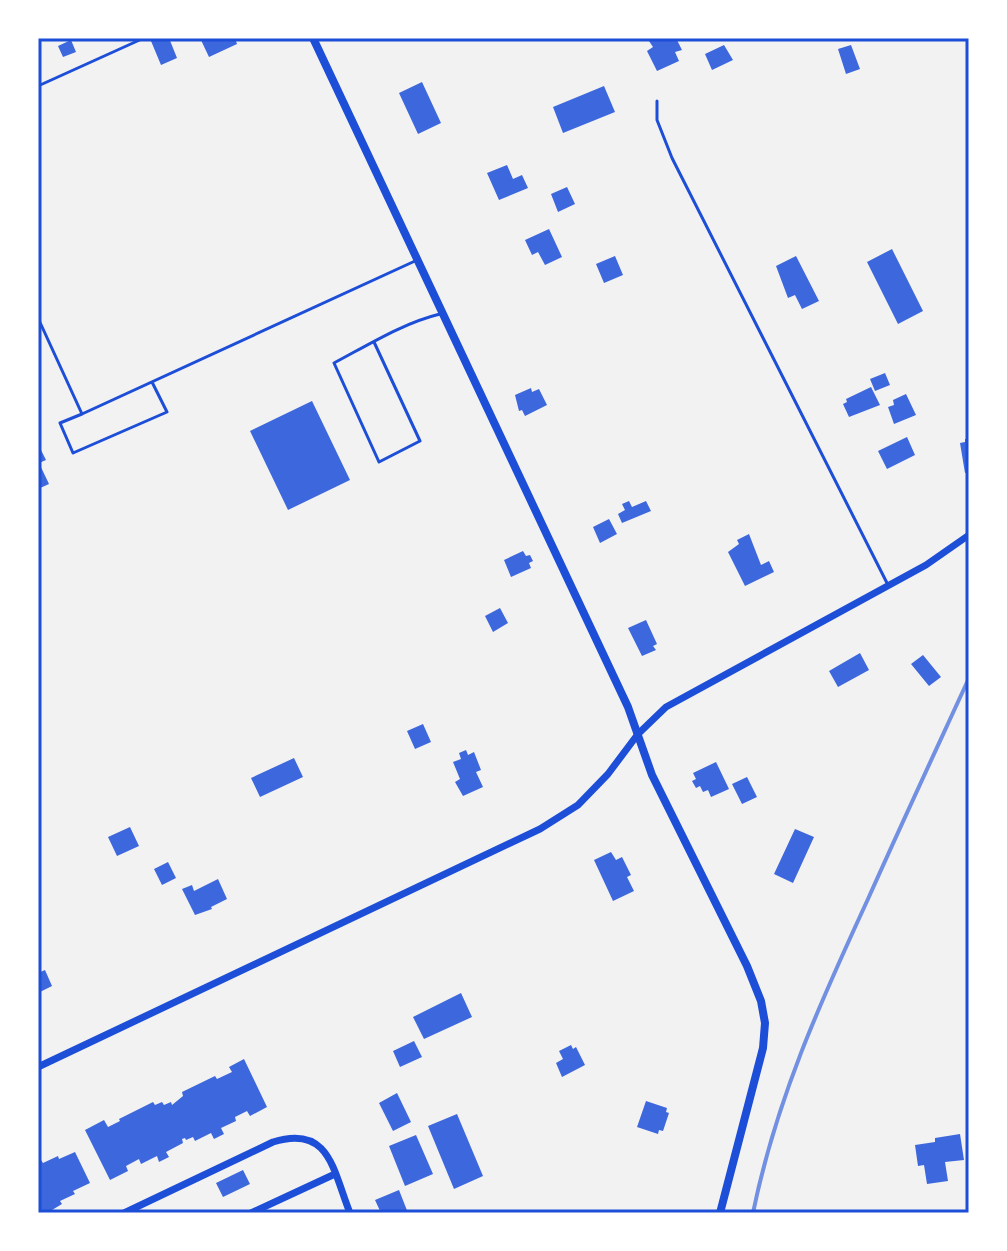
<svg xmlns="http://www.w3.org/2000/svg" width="1007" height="1251" font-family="Signika,sans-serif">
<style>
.building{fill:#3d67dc}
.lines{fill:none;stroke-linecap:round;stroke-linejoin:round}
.service{stroke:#1d4ed8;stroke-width:3}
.minor{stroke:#1d4ed8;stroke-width:7}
.tertiary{stroke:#1d4ed8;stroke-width:8}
.rail{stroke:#7290e2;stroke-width:4}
.neatline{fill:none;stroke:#1d4ed8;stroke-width:3}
</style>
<rect width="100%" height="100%" fill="#f2f2f2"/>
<path class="building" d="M159 38H169L177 58 161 65 151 41Z
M200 38H235L237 44 209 57Z
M655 38H676L682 50 675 52 679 61 657 71 647 51 653 47 649 41Z
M71 40 76 52 63 57 58 46Z
M724 45 733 60 712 70 705 54Z
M851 45 860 69 846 74 838 49Z
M422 82 441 123 418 134 399 93Z
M604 86 615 112 563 133 553 107Z
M507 165 513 179 522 175 528 188 499 200 487 173Z
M567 187 575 204 558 212 551 194Z
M549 229 562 257 545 265 538 252 532 255 525 240Z
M892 249 923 311 898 324 867 262Z
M615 256 623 275 604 283 596 264Z
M796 256 819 301 802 309 795 295 788 298 776 266Z
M885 373 890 385 875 391 870 379Z
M871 387 880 405 849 417 843 404 847 402 846 399Z
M531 388 532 392 539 389 547 405 525 416 522 410 519 411 515 395Z
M906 394 916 415 894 424 888 407 894 405 893 400Z
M312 401 350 480 288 510 250 431Z
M907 437 915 455 887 469 878 451Z
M969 438V472L965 473 960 443 965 442V439Z
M38 444 46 460 39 463 49 484 38 489Z
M629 501 632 507 646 501 651 511 622 523 618 514 625 510 622 504Z
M609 519 617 534 600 543 593 527Z
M749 534 761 565 769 561 774 572 745 586 728 552 739 544 737 540Z
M523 551 526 556 530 555 533 561 529 563 531 568 511 577 504 560Z
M500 608 508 623 493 632 485 616Z
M646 620 657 644 653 646 656 650 642 656 628 628Z
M860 653 869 670 838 687 829 671Z
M923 655 941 677 929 686 911 664Z
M423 724 431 742 415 749 407 731Z
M466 750 468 755 474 752 481 770 476 772 483 787 463 796 455 782 460 779 453 762 461 759 459 753Z
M294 758 303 777 260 797 251 778Z
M716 762 729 789 711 797 708 790 703 792 700 786 696 788 692 781 696 779 693 773Z
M747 777 757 797 742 804 732 784Z
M130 827 139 846 117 856 108 837Z
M795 829 814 837 793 883 774 874Z
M611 852 616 860 622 857 631 875 627 877 634 891 613 901 594 860Z
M168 862 176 878 162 885 154 869Z
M218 879 227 899 211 907 212 909 195 915 182 889 192 885 194 891Z
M45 970 52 986 38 993V973Z
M461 993 472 1017 424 1039 413 1017Z
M414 1041 422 1057 400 1067 393 1051Z
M571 1045 573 1049 576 1047 585 1065 562 1077 556 1063 563 1059 559 1051Z
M244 1059 267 1107 250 1116 247 1111 235 1117 236 1121 221 1128 224 1134 214 1139 211 1133 195 1141 193 1137 186 1140 185 1138 182 1139 183 1143 166 1152 169 1157 159 1162 157 1156 141 1164 139 1159 126 1166 128 1171 110 1180 85 1130 104 1120 108 1127 120 1121 119 1119 153 1102 155 1105 162 1102 164 1105 171 1102 172 1105 183 1096 182 1092 215 1076 217 1079 232 1072 229 1067Z
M397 1093 411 1122 393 1131 379 1103Z
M646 1101 667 1108 666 1112 669 1113 663 1131 659 1130 658 1134 637 1127Z
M457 1114 483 1176 454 1189 428 1126Z
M960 1134 964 1160 945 1162 948 1181 927 1184 924 1165 918 1166 915 1145 935 1142V1138Z
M416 1135 433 1174 405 1186 389 1146Z
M75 1152 90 1183 73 1191 75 1194 60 1201 62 1204 47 1213H38V1161L41 1160 43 1163 58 1156 59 1159Z
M243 1170 250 1184 223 1197 216 1183Z
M399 1190 408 1213H381L375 1200Z"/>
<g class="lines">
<path class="service" d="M38 86 144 38
M657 101V120L672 158 887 583
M38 318 82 414 415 261
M374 342 420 441 379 462 334 363C368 345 403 323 440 314
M82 414 60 423 73 453 167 412 152 382"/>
<path class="minor" d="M38 1067 540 829 578 805 608 774 638 734 666 707 926 565 969 535
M124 1213 273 1142C330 1124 333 1171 350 1213
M251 1213 335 1174"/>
<path class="tertiary" d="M313 38 628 707 652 775 747 966 761 1001 765 1023 763 1048 720 1213"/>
<path class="rail" d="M753 1213C776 1100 820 1003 868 899 901 825 935 752 969 678"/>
</g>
<rect width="1007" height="1251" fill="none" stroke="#ffffff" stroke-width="80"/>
<rect x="40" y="40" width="927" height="1171" class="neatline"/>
</svg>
